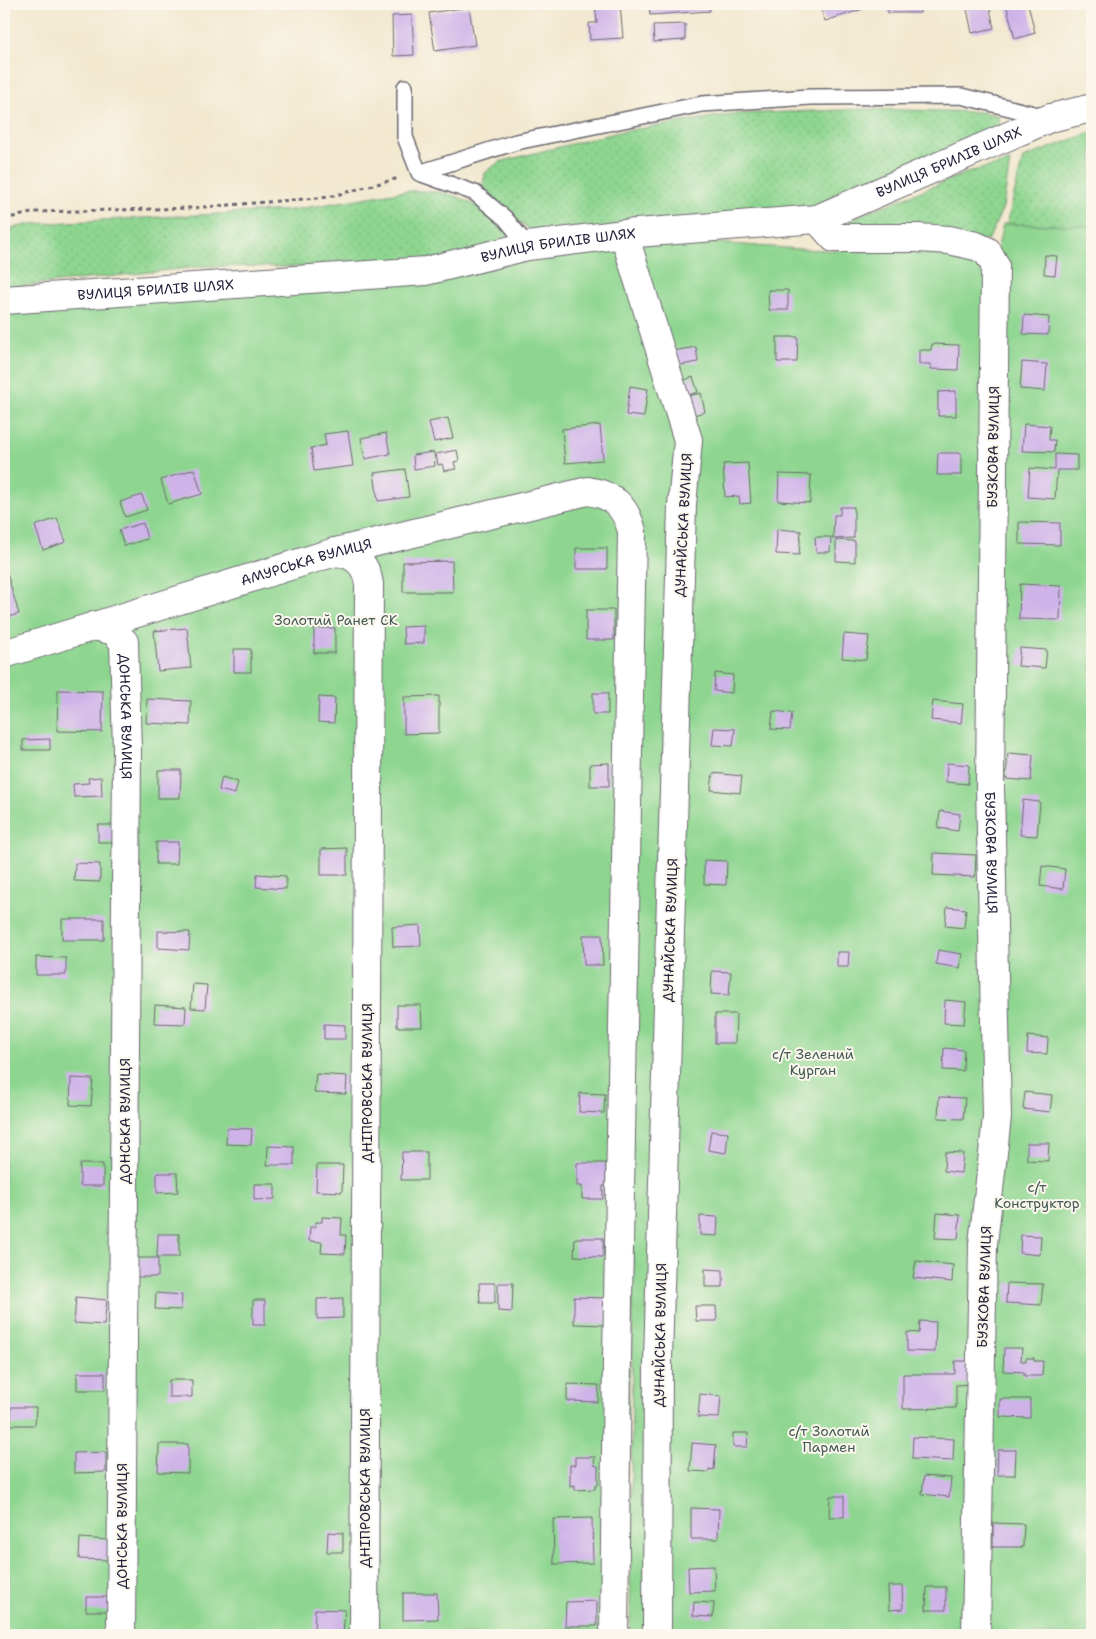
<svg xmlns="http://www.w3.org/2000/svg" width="1096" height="1639" font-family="'Shantell Sans',sans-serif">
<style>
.grass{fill:url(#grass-dots);stroke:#587c66}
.garden{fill:#8ed690;stroke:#587c66}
.building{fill:#cfb3e8}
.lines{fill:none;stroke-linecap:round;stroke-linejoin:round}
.service-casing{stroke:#6b676f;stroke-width:18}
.minor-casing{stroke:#6b676f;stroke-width:30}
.path{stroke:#6b676f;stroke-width:3;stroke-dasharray:4 4;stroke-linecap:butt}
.service{stroke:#fff;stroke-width:15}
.minor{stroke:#fff;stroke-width:28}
.labels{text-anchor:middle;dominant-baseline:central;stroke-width:4;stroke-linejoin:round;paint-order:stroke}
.street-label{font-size:14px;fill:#22223b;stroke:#fbf7ec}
.park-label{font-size:14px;fill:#425854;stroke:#fbf7ec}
</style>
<defs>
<pattern id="grass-dots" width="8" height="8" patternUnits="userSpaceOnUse" patternTransform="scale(1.25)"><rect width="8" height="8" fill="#8ed690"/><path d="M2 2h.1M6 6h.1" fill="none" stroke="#7ab77d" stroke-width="1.8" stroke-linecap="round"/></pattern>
</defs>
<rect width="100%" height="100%" fill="#fbf7ec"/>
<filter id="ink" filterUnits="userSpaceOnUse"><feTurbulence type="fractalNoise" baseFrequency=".02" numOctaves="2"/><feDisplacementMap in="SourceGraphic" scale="10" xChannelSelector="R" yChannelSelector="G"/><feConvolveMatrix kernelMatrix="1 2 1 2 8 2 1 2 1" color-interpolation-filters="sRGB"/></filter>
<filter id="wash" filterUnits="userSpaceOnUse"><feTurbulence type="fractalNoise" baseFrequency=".0096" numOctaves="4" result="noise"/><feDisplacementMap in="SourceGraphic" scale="20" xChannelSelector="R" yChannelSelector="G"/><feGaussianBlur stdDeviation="1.12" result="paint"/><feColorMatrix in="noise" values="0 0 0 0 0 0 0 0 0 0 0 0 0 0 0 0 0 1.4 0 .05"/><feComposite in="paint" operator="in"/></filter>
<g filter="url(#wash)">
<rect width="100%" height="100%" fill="#f2e8cf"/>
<path class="grass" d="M869 109 979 112 998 115 1000 128 806 210 538 236 497 205 482 191 485 173 499 162 619 132 733 114Z
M1092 132V232L1006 228 1023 158Z
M1010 162 1003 207 988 241 837 230 860 215 972 171Z
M405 191C420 191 434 191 448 194 470 199 491 216 509 229V240L434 263 300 267 206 266 4 288V230L31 224 292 210Z"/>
<path class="garden" d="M1003 224 1092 226V1635H630L633 1241 621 1635H4V309L468 271 625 244 675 240 799 249 996 256Z"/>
<g id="blocks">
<path class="building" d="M595 4H620L623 38 590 40 589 23H597Z
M649 4H709L710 11 650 15Z
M819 4H861L863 9 825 21Z
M888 4H921L920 13H888Z
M966 4H989L994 28 972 33Z
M1006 4H1028L1035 33 1015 39Z
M469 7 475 45 435 51 429 13Z
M412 15 414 55 393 56 392 16Z
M685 24V40L654 42 653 25Z
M1045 255 1057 256 1055 275 1044 274Z
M768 290H788V310H769Z
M1024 315 1049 317 1048 335 1023 334Z
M777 337H798L797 362H777Z
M932 344 959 345 958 370 931 369V364H919V350H931Z
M696 347 698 362 675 366 672 351Z
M1022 362 1047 364 1045 391 1020 389Z
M693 377 698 392 685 396 681 381Z
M630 386 648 389 644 417 626 415Z
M956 391V416H938V392Z
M701 393 705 412 693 415 688 396Z
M448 418 453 438 434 442 429 422Z
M1024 424 1050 426 1049 440H1055L1054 452 1022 451Z
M600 425 603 460 565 463 562 429Z
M348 431 353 466 314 471 311 448 326 445 324 434Z
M386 433 390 454 365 459 361 438Z
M457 450 459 461 454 462 456 469 444 471 442 464 438 465 436 454Z
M434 452 435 466 414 469 413 455Z
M938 453H961V475H937Z
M1055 454 1077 455V470H1057L1055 499 1028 497 1030 468 1055 470Z
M748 463 751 503 740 504 739 496 725 497 723 464Z
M194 469 202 494 168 504 161 480Z
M405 469 409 497 378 501 374 473Z
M779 474 811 475 810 503 778 501Z
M142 495 147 510 125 517 120 502Z
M840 507H854V538L833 539 834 515H840Z
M57 518 66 542 43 550 35 526Z
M1019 522 1060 523V545L1019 544Z
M143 523 147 539 124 546 119 530Z
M777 529 801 531 799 555 776 554Z
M815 537H831L830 552H816Z
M836 540 855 541V562L836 561Z
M576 548H607V569H576Z
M452 561 453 592H403V562Z
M6 570 19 614 4 618V571Z
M1020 584 1061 586 1060 620 1019 619Z
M586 610H614V640H586Z
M424 626V643L404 644 403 627Z
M187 628 191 668 158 671 154 631Z
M314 628H335V653H314Z
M844 634 869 636 866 660 842 658Z
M1020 648 1047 650 1045 668 1018 666Z
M234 649H251V672H234Z
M715 673 733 675 732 693 714 691Z
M58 690 103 691 102 732 57 731Z
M593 693H608V714H593Z
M439 696V733L404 734V697Z
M319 697 335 698 334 723 318 722Z
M147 699 191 701 190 725 146 723Z
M933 701 963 704 961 723 931 720Z
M773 711 792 713 790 730 771 729Z
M714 728 735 729 733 746 712 745Z
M50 739V750H23V740Z
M1008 753 1033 755 1031 781 1006 779Z
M609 763V786H590V764Z
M947 763 969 765 968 784 946 782Z
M158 770H181L180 798H158Z
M713 773 742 776 740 793 711 790Z
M101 777 102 796 74 797 73 784 89 783 88 778Z
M222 777 238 782 235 794 219 790Z
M1023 800 1040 802 1037 836 1020 835Z
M940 811 960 814 958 831 938 828Z
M98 825H119V842H98Z
M156 842H178L177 864H156Z
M347 848V875H321V849Z
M934 853 976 855 975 877 933 875Z
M704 860 727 861 726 885 704 884Z
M75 863 100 864V882L74 881Z
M1042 866 1065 869 1063 889 1040 886Z
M257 874 286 876V889L256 887Z
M947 907 966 909 964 928 945 926Z
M62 919H104V940H62Z
M420 925 421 946 393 947 392 927Z
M158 931 190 932 189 950 158 948Z
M583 935H602L603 965H584Z
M938 950 962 954 960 968 936 964Z
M837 952H849L848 967H837Z
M36 957 66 958V975H36Z
M712 971 731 972 729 995 711 994Z
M193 984 207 985 205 1009 191 1008Z
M945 1000 966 1002 964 1024 944 1023Z
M155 1005 186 1007 185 1024 154 1023Z
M397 1005H421L422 1027H397Z
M715 1014H736L735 1043H715Z
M324 1024 345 1025V1039H324Z
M1028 1036 1048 1038 1047 1054 1027 1053Z
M944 1048 964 1050 963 1071 943 1070Z
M316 1074 347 1076 346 1094 314 1093Z
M71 1078 93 1079 91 1106 70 1105Z
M1025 1092 1052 1095 1050 1112 1023 1109Z
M580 1093 605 1094 604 1113 579 1112Z
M939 1097 965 1098 963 1119 938 1118Z
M227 1128 252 1129 251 1145 226 1144Z
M711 1131 728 1133 726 1153 708 1150Z
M1027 1143H1049L1048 1161 1027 1160Z
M268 1146 294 1147V1165H267Z
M402 1152H427V1180H401Z
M945 1152 963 1153 961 1173 944 1171Z
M577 1163H606V1186H603V1199H582V1186H577Z
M80 1164H103V1186H80Z
M317 1165H343L342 1192 316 1191Z
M157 1173H177L178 1192 157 1193Z
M254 1184H275V1199L254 1200Z
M937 1213 960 1215 958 1239 935 1238Z
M700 1216 718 1217 717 1236 700 1235Z
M322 1217 342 1218 341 1235H346L345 1254 321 1253 322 1242 309 1241 310 1227H315L316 1222H322Z
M158 1234H179V1257H157Z
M1021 1235 1041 1236 1040 1255 1020 1253Z
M575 1238H603V1257L574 1256Z
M134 1258H158V1277H134Z
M916 1261 953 1265 952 1282 913 1278Z
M705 1269 723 1270V1287H705Z
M479 1283H495V1303H480Z
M498 1283H513L512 1312 498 1311Z
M1007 1283 1043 1284 1041 1305 1006 1303Z
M156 1293 182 1295 181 1310 155 1309Z
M76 1297 107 1300 104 1325 74 1323Z
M574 1297 608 1298 607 1325 574 1324Z
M343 1298V1318L317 1319V1299Z
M253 1300H265V1325H253Z
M695 1306H716L717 1321H696Z
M920 1321 936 1322 935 1352 907 1351V1332L919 1333Z
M1004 1348H1022L1021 1361H1026V1358H1034V1361H1043L1042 1376H1024V1372L1003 1371Z
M955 1361H973V1384L956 1385V1408L903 1409V1374H955Z
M77 1373H105V1390H77Z
M169 1380H192V1397H169Z
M567 1384 599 1385 598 1402 567 1401Z
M700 1394 721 1396 719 1418 698 1417Z
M1000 1399H1030V1418L1000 1417Z
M11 1407H36L35 1425H11Z
M733 1433H748L747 1447H733Z
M913 1437 954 1439 953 1461 912 1459Z
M692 1443 716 1445 714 1470 709 1469V1472L690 1471Z
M159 1444H188V1473L158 1472Z
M998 1450H1016L1015 1475H997Z
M106 1452V1472L74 1473V1453Z
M575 1457H595L594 1465 598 1466V1485H595V1489L575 1490V1485L570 1486V1465H575Z
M924 1476 951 1478 949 1497 922 1494Z
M830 1496H844V1517H829Z
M691 1508 719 1509 718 1539H691Z
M592 1518 593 1563 554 1564 553 1519Z
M993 1523 1024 1524 1023 1547H993Z
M328 1532 343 1533V1552H327Z
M80 1538 109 1540 108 1560 79 1559Z
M714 1566 715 1591 689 1592 688 1567Z
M4 1579 8 1580 7 1607H4Z
M888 1586H902L903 1609 889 1610Z
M927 1587H946V1610H926Z
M403 1593H437L438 1619 403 1620Z
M86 1597H110V1611H86Z
M597 1601V1626H565L566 1602Z
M694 1602 714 1603 713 1617 693 1616Z
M315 1609 345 1610 343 1634 314 1633Z"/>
</g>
</g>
<g filter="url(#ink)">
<use href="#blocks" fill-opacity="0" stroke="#6b676f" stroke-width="1"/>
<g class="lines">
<defs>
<path id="service" d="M405 87V137L419 173 475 193 505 218 528 246
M419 173 516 142 702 104 810 97 961 96 1046 117"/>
<g id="minor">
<path id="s1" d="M817 219 834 238H918L949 240 976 246 987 251 995 265 990 786 997 1117 983 1244 976 1635"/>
<path d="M624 234 688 440 682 505 658 1360 657 1635"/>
<path id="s2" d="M4 300 426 271 528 246 624 234 817 219 1050 118 1092 108"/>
<path d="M335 552C356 554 366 564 369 584L364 1635"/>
<path id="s3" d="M94 626 114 631 124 642 127 751 121 1635"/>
<path id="s4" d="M4 654 335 552 588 491C614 495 625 506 632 531L617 1356 614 1635"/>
</g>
</defs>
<use href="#service" class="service-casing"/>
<use href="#minor" class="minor-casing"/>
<path class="path" d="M4 219 36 212 192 208 329 197 399 178"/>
<use href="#service" class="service"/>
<use href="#minor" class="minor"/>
</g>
</g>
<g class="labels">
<g class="street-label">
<text stroke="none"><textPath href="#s2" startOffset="962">ВУЛИЦЯ БРИЛІВ ШЛЯХ</textPath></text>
<text stroke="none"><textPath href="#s2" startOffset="558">ВУЛИЦЯ БРИЛІВ ШЛЯХ</textPath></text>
<text stroke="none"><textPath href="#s2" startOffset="152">ВУЛИЦЯ БРИЛІВ ШЛЯХ</textPath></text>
<text transform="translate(993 447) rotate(-89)">БУЗКОВА ВУЛИЦЯ</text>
<text transform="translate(683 525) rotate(-87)">ДУНАЙСЬКА ВУЛИЦЯ</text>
<text stroke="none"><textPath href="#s4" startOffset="316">АМУРСЬКА ВУЛИЦЯ</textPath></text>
<text stroke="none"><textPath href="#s3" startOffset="110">ДОНСЬКА ВУЛИЦЯ</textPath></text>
<text stroke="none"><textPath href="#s1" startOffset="784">БУЗКОВА ВУЛИЦЯ</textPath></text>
<text transform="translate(670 930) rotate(-88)">ДУНАЙСЬКА ВУЛИЦЯ</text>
<text transform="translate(367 1083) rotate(-90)">ДНІПРОВСЬКА ВУЛИЦЯ</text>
<text transform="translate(125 1121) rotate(-90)">ДОНСЬКА ВУЛИЦЯ</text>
<text transform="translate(984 1287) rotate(-88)">БУЗКОВА ВУЛИЦЯ</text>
<text transform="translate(660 1335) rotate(-89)">ДУНАЙСЬКА ВУЛИЦЯ</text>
<text transform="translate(365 1488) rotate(-90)">ДНІПРОВСЬКА ВУЛИЦЯ</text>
<text transform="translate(122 1526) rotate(-90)">ДОНСЬКА ВУЛИЦЯ</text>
</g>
<g class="park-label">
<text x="336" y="620">Золотий Ранет СК</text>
<text x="813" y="1054">с/т Зелений<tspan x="813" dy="16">Курган</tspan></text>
<text x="1037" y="1187">с/т<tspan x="1037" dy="16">Конструктор</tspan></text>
<text x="829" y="1431">с/т Золотий<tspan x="829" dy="16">Пармен</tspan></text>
</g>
</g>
<rect width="1096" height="1639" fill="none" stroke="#fbf7ec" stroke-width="20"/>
</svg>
